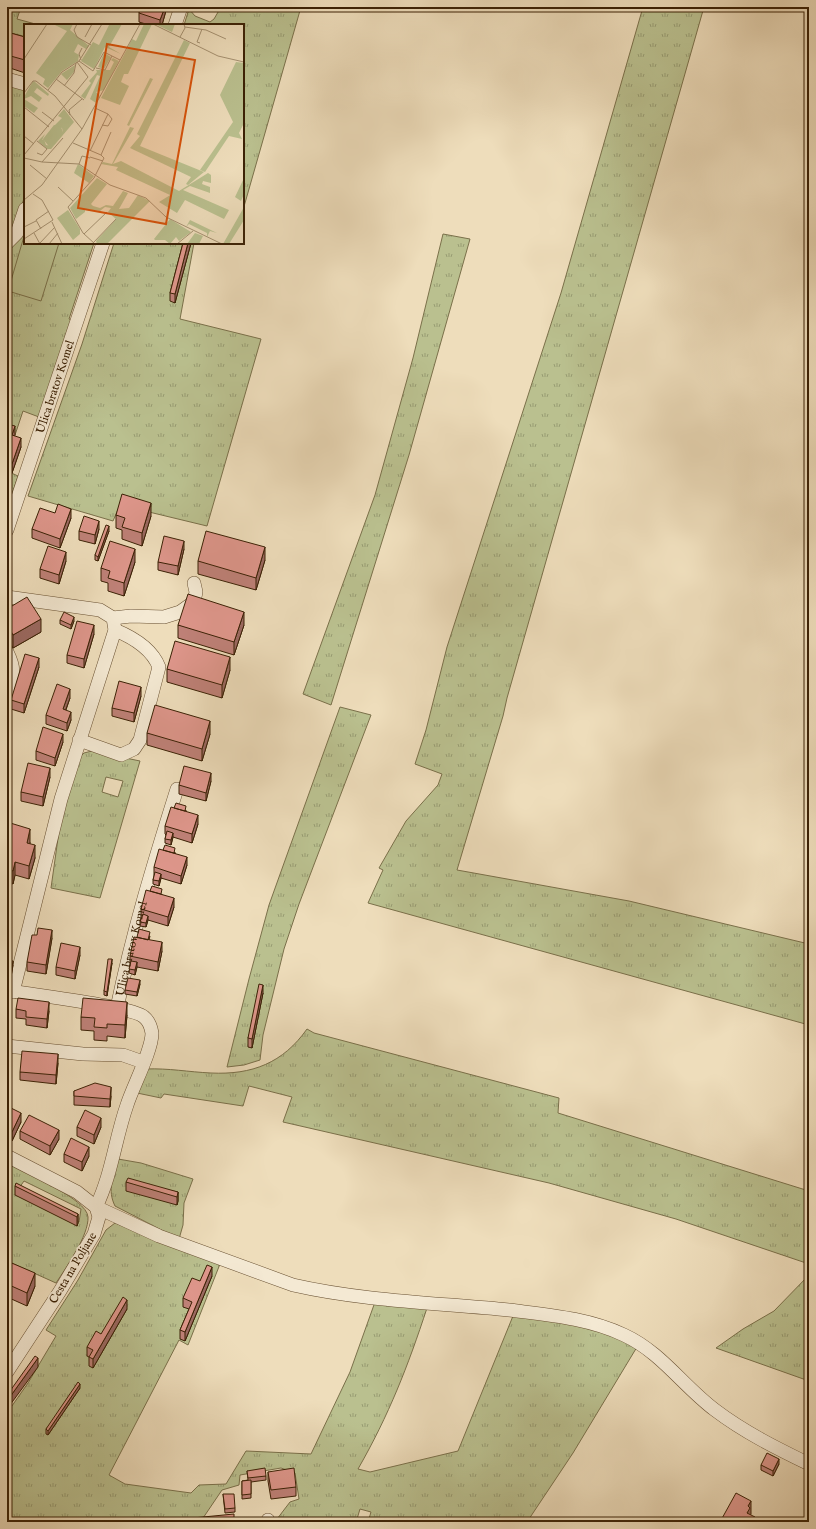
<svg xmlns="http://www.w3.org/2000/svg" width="816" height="1529" font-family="'IM FELL English',serif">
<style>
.grass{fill:url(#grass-tufts);stroke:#7a704a;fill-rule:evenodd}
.garden{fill:#bac08f;stroke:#7a704a}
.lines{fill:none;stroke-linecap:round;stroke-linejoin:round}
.minor-casing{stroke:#685032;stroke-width:14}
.minor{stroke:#f4e9d3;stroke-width:13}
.wall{fill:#bf8178;stroke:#3b2105}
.shaded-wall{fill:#9b6961;stroke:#3b2105}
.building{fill:#de968b;stroke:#3b2105}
.labels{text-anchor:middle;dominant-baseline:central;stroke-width:3.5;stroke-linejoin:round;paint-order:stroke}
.street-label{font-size:12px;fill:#3b2105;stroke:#f4e9d3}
.inset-road{fill:none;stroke:#a69272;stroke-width:1}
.view{fill:#d7530b;fill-opacity:0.15;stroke:#d7530b;stroke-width:2}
.inset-edge{fill:none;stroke:#3b2105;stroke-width:2}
</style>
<defs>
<pattern id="grass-tufts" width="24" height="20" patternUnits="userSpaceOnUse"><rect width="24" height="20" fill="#bac08f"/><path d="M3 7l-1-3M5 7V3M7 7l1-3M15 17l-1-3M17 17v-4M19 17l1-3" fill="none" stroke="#989c73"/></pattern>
</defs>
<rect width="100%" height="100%" fill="#edb"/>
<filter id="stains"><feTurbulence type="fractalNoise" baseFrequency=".005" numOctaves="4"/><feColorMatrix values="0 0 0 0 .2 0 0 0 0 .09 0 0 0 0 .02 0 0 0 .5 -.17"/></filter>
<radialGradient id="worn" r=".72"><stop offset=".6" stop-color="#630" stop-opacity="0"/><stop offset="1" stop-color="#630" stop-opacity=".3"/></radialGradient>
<path class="grass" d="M7 7H21L17 19 39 25H25V40L7 34Z
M221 7H301L243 210V25H184L189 9 195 16 210 22 214 19Z
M643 7H704L507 698 503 716 457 870 629 901 809 944V1025L368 903 383 870 379 868 406 821 438 785 442 774 415 764 426 730 447 647 561 293Z
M7 83 25 88V195L14 231 7 237Z
M25 224V243H94L69 319 71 320 39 417 23 411 15 435 7 432V246Z
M443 234 470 239 409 455 331 705 303 694 375 495 413 358Z
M114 243H194L180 319 261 339 207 526 120 505 113 521 28 496 82 344Z
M7 471 18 476 7 509Z
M340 707 371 715 299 904 284 949 263 1035 260 1060 244 1065 227 1067 249 979 269 905Z
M92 751 140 761 100 898 51 888 60 824 79 758 84 753ZM106 777 123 781 118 797 102 792Z
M307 1029 314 1033 559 1098 558 1113 809 1191V1264L676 1219 549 1183 283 1122 292 1097 249 1086 243 1106 164 1094 161 1098 137 1093 146 1069C168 1068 189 1072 211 1073 252 1075 283 1063 307 1029Z
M118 1159 141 1163 193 1179 184 1203 183 1225 179 1239 115 1206C107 1190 113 1176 118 1159Z
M7 1163C23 1173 87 1198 88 1217 89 1235 66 1268 56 1283L7 1261ZM24 1181 81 1209 79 1222 17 1191Z
M115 1223 220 1264 188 1345 179 1340 109 1475 125 1484 191 1493 199 1485 226 1484 246 1451 311 1454 350 1372 375 1302 427 1308C408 1366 389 1415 358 1469L370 1472 458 1451 513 1316C558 1322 597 1326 637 1347L573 1453 527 1522H368L371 1512 360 1509 357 1519 368 1522H283L277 1519 290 1502 299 1499 295 1473 281 1468 240 1475 239 1485 222 1490 201 1521 97 1522V1520L87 1517 82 1522H7V1413L28 1383 56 1336 46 1330 78 1280 106 1230Z
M809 1275V1381L716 1348 743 1329 774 1311Z"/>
<path class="garden" d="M25 233V243H59L41 301 8 291Z"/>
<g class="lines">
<defs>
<g id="minor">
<path d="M175 25 181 7"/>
<path d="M7 79 25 84"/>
<path d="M7 243 17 233 25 209"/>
<path id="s1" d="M7 530 103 243"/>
<path d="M7 597 100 610 113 618 115 630 61 799 13 992"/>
<path d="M113 618 131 616 164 617 180 612 194 602 196 592 194 583"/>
<path d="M7 652C16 670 13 674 7 692"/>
<path d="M79 740 121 755 134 749 140 740 159 667C152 649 132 637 115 630"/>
<path d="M7 990C30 995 132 1006 144 1017 149 1021 151 1027 152 1033 152 1051 133 1086 127 1105 115 1139 112 1174 96 1207"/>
<path id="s2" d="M117 1008C132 934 154 862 177 789"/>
<path d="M7 1046 83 1054 123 1055 143 1062"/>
<path d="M7 1156 77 1192 96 1207 99 1217 94 1234 60 1291 7 1372"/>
<path d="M96 1207 159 1236 293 1285C363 1301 438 1303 509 1310 548 1315 588 1318 624 1335 661 1352 683 1386 715 1410 744 1432 776 1448 809 1464"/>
<path d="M267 1522 268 1520"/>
</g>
</defs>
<use href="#minor" class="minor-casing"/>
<use href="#minor" class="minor"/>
</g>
<path class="wall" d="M141 7H167L162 25H149L139 22V13Z
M7 32 25 37V73L7 67Z
M183 243H191L175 303 170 301V293Z
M7 424 15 435 14 436 21 447 12 473 7 471Z
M55 513 71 518 60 548 32 538V529Z
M116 515 151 516 142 546 122 539V530L116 528Z
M99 529 95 544 79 540V531Z
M109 531 98 561 95 560V555Z
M184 549 178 575 158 570V562Z
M265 560 256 590 198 574V561Z
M66 561 59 584 40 578V569Z
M135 562 124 596 108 591V583L101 581V568Z
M7 609 41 632 13 648 7 637Z
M60 620 74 621 71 629 60 624Z
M178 625H244L234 655 178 638Z
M94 634 84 668 67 663V655Z
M39 667 24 713 11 709V700Z
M167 669 230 670 222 698 167 682Z
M141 696 134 722 112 716V708Z
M70 698 66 710 71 720 67 731 46 724V715Z
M147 733 210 734 202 761 147 745Z
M63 742 55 766 36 760V751Z
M50 777 43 806 21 801V792Z
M211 781 206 801 179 794V785Z
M186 810V811L198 824 192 843 173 837 171 845 165 843V839L166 835 165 834V826Z
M7 822 30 842V844L35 858 29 879 15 875 13 884 7 882Z
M175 852V853L187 865 181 884 161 878 159 886 153 884V880L154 876V867Z
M162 894V895L174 907 168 926 148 920 146 927 140 926V922L141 918V909Z
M150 936 149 940 162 951 158 971 137 967 135 975 129 973 130 965V956L137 937Z
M52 938 46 974 27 971V962Z
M80 955 75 979 56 975V967Z
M7 960 13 965 11 977 7 976Z
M112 963 107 996 104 995V991Z
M140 984 137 996 125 994V990Z
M263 993 252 1048 248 1047V1038Z
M16 1009 49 1011 47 1028 26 1025V1019L16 1018Z
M127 1015 125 1038 107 1036V1041L94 1040V1031L81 1030V1017Z
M58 1063 56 1084 20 1080V1072Z
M74 1091 111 1096 110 1107 74 1105Z
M7 1106 21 1122 12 1141 7 1138Z
M77 1127H101L94 1144 77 1136Z
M20 1131 59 1139 50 1155 20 1139Z
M64 1154 89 1156 82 1171 64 1162Z
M126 1182 178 1192V1201L177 1205 126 1191Z
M15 1186 78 1214V1223L77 1226 15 1195Z
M7 1261 35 1286 27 1306 7 1297Z
M212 1276 185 1341 180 1339V1330L189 1309 183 1307V1298L200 1281Z
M127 1309 93 1368 89 1366V1357L87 1356V1347L101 1334Z
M80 1388 48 1435 46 1434V1429Z
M779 1464 773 1476 761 1470V1465Z
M247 1471 266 1476V1480L251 1482V1498L242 1499V1481L248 1480Z
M268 1472 296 1487V1496L271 1499 268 1481Z
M223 1494 235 1508V1512L225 1513Z"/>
<path class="shaded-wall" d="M165 7H167L162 25H160V20Z
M188 243H191L175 303V294Z
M15 426V435L12 444V435Z
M21 438V447L12 473V464Z
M151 503V516L142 546V533Z
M71 509V518L60 548V539Z
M99 521V529L95 544V535Z
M109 526V531L98 561V557Z
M184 541V549L178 575V566Z
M265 547V560L256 590V578Z
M135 549V562L124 596V583Z
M66 552V561L59 584V575Z
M244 612V625L234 655V642Z
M74 617V621L71 629V625Z
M41 619V632L13 648V635Z
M94 625V634L84 668V659Z
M230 657V670L222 698V685Z
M39 658V667L24 713V704Z
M141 687V696L134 722V713Z
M70 689V698L63 717V709Z
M71 712V720L67 731V723Z
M210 721V734L202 761V749Z
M63 734V742L55 766V758Z
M10 765V778L7 789V776Z
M50 768V777L43 806V797Z
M211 773V781L206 801V793Z
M198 815V824L192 843V834Z
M30 829V842L27 856V843Z
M173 833V837L171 845V840Z
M35 845V858L29 879V866Z
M187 857V865L181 884V876Z
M15 862V875L13 884V871Z
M161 874V878L159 886V881Z
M174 898V907L168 926V917Z
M148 916V920L146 927V923Z
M52 930V938L46 974V965Z
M162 942V951L158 971V962Z
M80 947V955L75 979V971Z
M112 959V963L107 996V992Z
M13 961V965L11 977V973Z
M137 962V967L135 975V970Z
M140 980V984L137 996V992Z
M263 985V993L252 1048V1039Z
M49 1002V1011L47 1028V1019Z
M127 1002V1015L125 1038V1025Z
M58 1054V1063L56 1084V1075Z
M111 1087V1096L110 1107V1099Z
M21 1113V1122L12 1141V1132Z
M101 1118V1127L94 1144V1135Z
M59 1130V1139L50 1155V1146Z
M89 1147V1156L82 1171V1162Z
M178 1192V1201L177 1205V1197Z
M78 1214V1223L77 1226V1217Z
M212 1267V1276L185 1341V1332Z
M35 1273V1286L27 1306V1293Z
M127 1300V1309L93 1368V1359Z
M9 1306V1314L7 1317V1309Z
M38 1358V1367L7 1409V1401Z
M80 1384V1388L48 1435V1431Z
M779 1459V1464L773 1476V1471Z
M751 1501V1514L747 1522 748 1506Z"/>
<path class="building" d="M141 7H165L160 20 139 13Z
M7 32 25 37V60L7 55Z
M183 243H188L175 294 170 293Z
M7 424 15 426 12 435 21 438 12 464 7 462Z
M122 494 151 503 142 533 122 527 125 518 116 515Z
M58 504 71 509 60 539 32 529 40 508 55 513Z
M84 516 99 521 95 535 79 531Z
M106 525 109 526 98 557 95 555Z
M206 531 265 547 256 578 198 561Z
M164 536 184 541 178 566 158 562Z
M110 541 135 549 124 583 108 578 110 571 101 568Z
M48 546 66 552 59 575 40 569Z
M188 594 244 612 234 642 178 625Z
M27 597 41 619 13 635 7 624V609Z
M64 612 74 617 71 625 60 620Z
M77 621 94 625 84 659 67 655Z
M175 641 230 657 222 685 167 669Z
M25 654 39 658 24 704 11 700Z
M119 681 141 687 134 713 112 708Z
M57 684 70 689 63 709 71 712 67 723 46 715Z
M155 705 210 721 202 749 147 733Z
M43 727 63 734 55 758 36 751Z
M28 763 50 768 43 797 21 792Z
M7 764 10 765 7 776Z
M184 766 211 773 206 793 179 785Z
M176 803 186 806 185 811 174 808Z
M171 807 198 815 192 834 165 826Z
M7 822 30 829 27 843 35 845 29 866 15 862 13 871 7 869Z
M167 831 173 833 171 840 165 839Z
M165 845 175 848 174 853 163 850Z
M159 849 187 857 181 876 154 867Z
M155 872 161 874 159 881 153 880Z
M152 886 162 889 161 894 150 891Z
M146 890 174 898 168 917 141 909Z
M143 914 148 916 146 923 140 922Z
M38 928 52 930 46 965 27 962 32 935H37Z
M139 929 150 932 148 940 137 937Z
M134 937 162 942 158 962 130 956Z
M61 943 80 947 75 971 56 967Z
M108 959H112L107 992 104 991Z
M7 960 13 961 11 973 7 972Z
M131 961 137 962 135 970 129 969Z
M128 978 140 980 137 992 125 990Z
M259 984 263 985 252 1039 248 1038Z
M18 998 49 1002 47 1019 26 1017V1011L16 1009Z
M83 998 127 1002 125 1025 107 1024V1028L94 1027 95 1018 81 1017Z
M22 1051 58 1054 56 1075 20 1072Z
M7 1064H10L8 1074H7Z
M95 1083 111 1087 110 1099 74 1096V1091Z
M7 1106 21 1113 12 1132 7 1130Z
M85 1110 101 1118 94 1135 77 1127Z
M29 1115 59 1130 50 1146 20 1131Z
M71 1138 89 1147 82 1162 64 1154Z
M128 1178 178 1192 177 1197 126 1182Z
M16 1183 78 1214 77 1217 15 1186Z
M7 1261 35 1273 27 1293 7 1284Z
M207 1265 212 1267 185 1332 180 1330 192 1302 183 1298 192 1278 200 1281Z
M123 1297 127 1300 93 1359 89 1357 93 1350 87 1347 96 1331 101 1334Z
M35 1356 38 1358 7 1401V1388L10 1391Z
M78 1382 80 1384 48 1431 46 1429Z
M767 1453 779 1459 773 1471 761 1465Z
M265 1468 266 1476 248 1478 247 1471Z
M294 1468 296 1487 271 1490 268 1472Z
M251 1480V1494L242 1495V1481Z
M736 1493 751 1501 748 1506 750 1508 747 1513 755 1517 752 1522H720Z
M223 1494H234L235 1508 225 1509Z
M234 1514V1522H193V1518Z
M56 1519 68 1520 67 1522H55Z"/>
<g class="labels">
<g class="street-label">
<text stroke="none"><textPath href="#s1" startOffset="151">Ulica bratov Komel</textPath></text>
<text stroke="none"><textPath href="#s2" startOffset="61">Ulica bratov Komel</textPath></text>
<text transform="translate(73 1268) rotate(-59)">Cesta na Poljane</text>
</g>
</g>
<g transform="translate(24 24)">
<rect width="220" height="220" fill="#edb"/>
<path d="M29 0H49L46 6 65 22 62 25 54 20 50 28 55 31 54 37 38 47 24 64 19 60 21 55 12 49 43 7ZM98 0 85 23 97 30 81 23 70 45 57 37 69 18 75 21 85 1ZM120 0H128L104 50H100L97 58 105 62 96 81 77 74 103 25H107L104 23 108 15 112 17ZM131 0H151L148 8ZM160 16 166 19 116 122 180 148 164 161 162 160 167 153 106 124 116 112 113 110ZM80 29 87 33 80 45 74 43ZM89 34 95 37 80 66 72 68 76 72 72 79 66 75 76 52 73 51 61 75 54 70 57 72 67 59 65 57 73 48 72 46H86L90 38 87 36ZM212 38 220 39V99L215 109 218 115 205 112 181 148 176 146 209 98 196 71ZM51 41 50 48 43 56 37 50ZM126 54 129 55 105 102 103 101ZM9 57 11 58 25 70 24 72 13 64 10 68 18 74 15 78 7 72 0 75 14 84 10 89 0 82V73ZM40 85 50 98 27 125H23L14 117 21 110 18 116 20 115 22 121 28 122 27 125 39 108 38 104 30 102 38 94 34 92ZM106 103 110 104 89 140 97 137 155 167 184 149 187 151V159L179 157 178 160 186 163V169L166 162 159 166 205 186 200 195 161 176 153 189 135 178 151 168 146 171 92 146 94 143 77 140 79 138 88 140ZM54 140 70 152 65 159 50 149ZM73 154 83 160 67 180 69 182 76 184 82 181 89 182 99 167 104 169 95 185 105 184 114 171 126 177 83 220H73L72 217 92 195 84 188 87 184 81 183 76 187 61 185V188L52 195 46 184ZM220 154V170L217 177 211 173ZM220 183V196L205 220H199ZM44 186 56 205V210L49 216 33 194ZM146 195 167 208 155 217 152 213 146 220 141 216H131L130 215ZM166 196 193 209 186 207 183 213V209L165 200 162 203ZM171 209 179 212 175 220H163Z" fill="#bac08f"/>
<path d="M30 101 37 103 39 108 43 105 27 125 19 115Z" fill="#bac08f"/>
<path class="inset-road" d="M53 0 50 6 53 13 67 21M129 0 194 32 220 38M161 3 182 6 202 15M61 13 68 0M156 13 161 4 160 0M176 19 173 18 178 5M0 35 23 0M57 36 55 30 58 24M55 37 78 0M72 44 81 46 88 32M32 55 60 76M40 62 50 49 52 39M24 66 38 48 55 37 69 47 80 28 96 36M0 69 9 57H12L31 72 58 105M0 83 25 103M18 88 30 97M46 91 45 86 58 75M78 101 84 102 88 95 84 90M0 112 10 120M13 117 23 125 18 131 13 129M49 119 77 131M66 127 84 90 71 84M0 131 64 53 53 38M77 131 87 108M66 133 79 137M0 134 18 138 55 140 86 161 122 174 142 193 198 220M18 138 39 114M55 140 58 132 66 134M6 141 23 155M34 163 49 177M0 176 18 161 58 105 116 0M28 198 38 220M0 203 12 197M17 205 12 196 25 187M10 209 16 220M60 210 83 188M0 215 29 196 18 176 9 170M16 219 31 203M69 219 92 195M25 220 34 209M71 220 59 209 44 183 70 154 80 134 77 131M153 220 169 207"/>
<path class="view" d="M83 20 171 36 142 200 54 184Z"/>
<rect width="220" height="220" class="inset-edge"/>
</g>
<rect width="816" height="1529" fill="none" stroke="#edb" stroke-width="24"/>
<rect x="8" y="8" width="800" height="1513" fill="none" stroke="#3b2105" stroke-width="2"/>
<rect x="12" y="12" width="792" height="1505" fill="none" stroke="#3b2105"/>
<rect width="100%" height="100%" filter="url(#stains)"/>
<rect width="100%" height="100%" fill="url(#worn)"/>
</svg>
